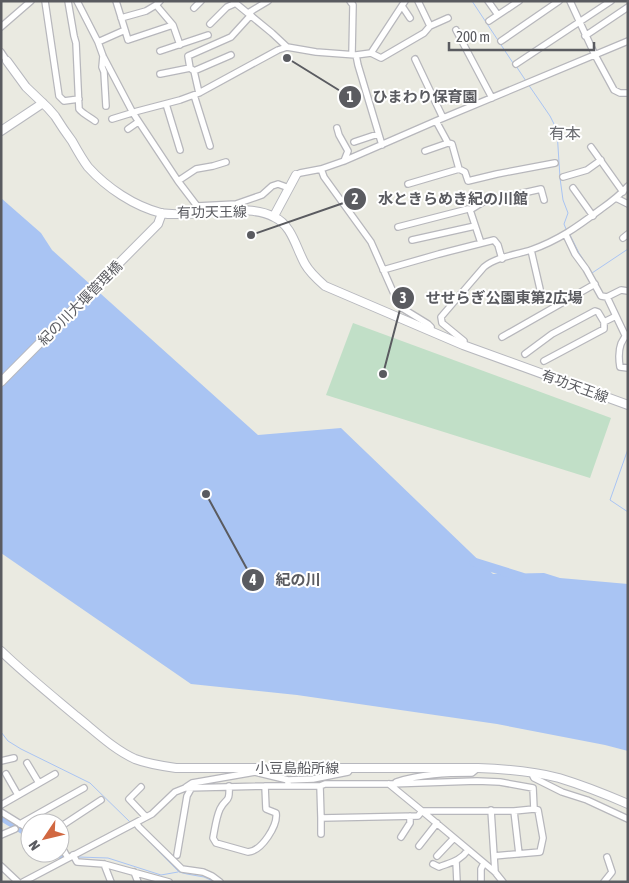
<svg xmlns="http://www.w3.org/2000/svg" width="629" height="883" font-family="'Asap Condensed','Noto Sans JP',sans-serif">
<style>
.green{fill:#c1dfc7}
.water{fill:#a9c4f3}
.lines{fill:none;stroke-linecap:round;stroke-linejoin:round}
.stream{stroke:#a9c4f3;stroke-width:1}
.river{stroke:#a9c4f3;stroke-width:9}
.street-casing{stroke:#b7b7bc;stroke-width:8}
.secondary-casing{stroke:#b7b8be;stroke-width:10}
.street{stroke:#fff;stroke-width:5.5}
.secondary{stroke:#fff;stroke-width:8}
.labels{text-anchor:middle;dominant-baseline:central;stroke-width:4;stroke-linejoin:round;paint-order:stroke}
.street-label{font-size:14px;fill:#5a5b60;stroke:#fff}
.quarter-label{font-size:16px;fill:#6b6d72;stroke:#fff}
.leader{fill:none;stroke:#5a5b60;stroke-width:2}
.callout-dot{fill:#5a5b60;stroke:#fff;stroke-width:2}
.mark-label{font-size:15px;text-anchor:middle;font-weight:bold;fill:#fff}
.callout-label{font-size:15px;text-anchor:middle;font-weight:bold;fill:#5a5b60;stroke:#fff;stroke-width:4;stroke-linejoin:round;paint-order:stroke}
</style>
<rect width="100%" height="100%" fill="#eaeae1"/>
<path class="green" d="M353 323 611 418 590 478 326 395Z"/>
<path class="water" d="M1 198 41 233 52 250 258 435 341 428 493 574 544 573 560 578 628 584V751L605 745 497 724 297 695 191 684 1 553Z"/>
<g class="lines">
<path class="stream" d="M472 1 513 63
M516 66 526 81
M528 84 550 116 554 124 557 131 560 178 563 200 568 213 564 224 566 229
M570 235 579 253 592 273 628 249
M628 449 610 500 628 512
M1 732 8 741 21 749 90 783 130 822
M135 827 179 872 187 874 204 877 215 882
M78 857 108 858 161 875 178 872"/>
<path class="river" d="M474 562 522 577
M1 816 30 834
M60 852 63 857"/>
<defs>
<path id="street" d="M45 1 59 96 64 101 79 99
M68 1 74 36 76 43 79 109C83 114 90 117 95 121
M77 1 98 42 103 56 133 113 178 181 197 206 236 204 262 195 272 186 278 184 289 188
M116 1 125 30
M233 1 272 33 287 47
M350 1 353 5 352 54
M418 1 430 26 448 18
M488 1 498 15
M570 1 595 55 614 90 620 93H628
M402 6 410 18
M194 8 201 1
M248 13 268 1
M121 18 146 11 156 5
M489 21 519 1
M210 24 227 7 236 3
M173 25 180 45
M1 27 31 1
M456 30 492 98
M585 36 628 7
M501 41 559 1
M98 42 125 30 128 40 173 25 156 5 160 1
M160 51 208 35
M1 52 7 61
M371 53 381 58 424 33 430 26
M356 55 358 65 382 145
M103 56 102 67 104 72 106 106
M415 59 443 118
M516 64 611 1
M194 71 231 55
M160 74 190 68
M199 93 194 71 190 68 188 56 231 37 251 15
M194 95 210 146
M166 104 180 150
M112 119 138 111 180 100 199 93 278 50 287 47 316 52 356 55 371 53 405 1
M436 121 448 143 452 144 459 169 465 172 468 181 497 174 555 163
M337 128 339 135 348 151 344 161
M128 129 138 122
M354 142 378 134
M591 147 623 192
M425 151 448 143
M321 169 324 177 371 242 398 303 402 308 428 324 431 327
M296 175 300 173 321 169 344 161 436 121 628 41
M563 177 587 170 601 160
M178 181 196 169 213 166 226 162
M408 184 459 169
M573 188 593 216
M616 198 628 204
M470 210 483 202 541 189 544 200
M398 227 468 209 470 210 481 243
M566 235 575 254 586 269 601 296 607 297 625 335
M623 238 628 234
M412 240 475 226
M531 250 540 289
M383 270 439 254 494 240 498 245 502 259
M607 297 621 290 628 291
M628 334C618 342 618 355 620 367L628 368
M502 337 595 284
M463 345 464 341 442 323 441 317 484 267C496 257 515 255 531 250 559 240 577 227 601 209 611 202 620 195 628 186
M525 354 552 334 595 311 598 312 604 322
M544 361 604 329V322L616 316
M1 761 14 758
M27 763 39 783
M255 772 288 780V784
M534 773 533 776 534 778 562 792 587 800 628 819
M6 774 18 795
M288 780 313 779 348 772 351 768
M396 782C421 774 446 773 472 773L478 768
M389 784 422 811 495 872 503 882
M229 786C230 804 226 797 220 809 216 818 215 828 213 838L216 843 248 852C262 851 278 825 276 813L266 809 265 786
M320 786 321 818 418 816 422 811H514L534 809
M141 787 129 799 146 817
M186 787 192 783 255 772V768
M1 805 55 774
M491 810 494 856
M514 811 519 854
M1 812 30 830
M321 818V834
M136 823 139 827 182 869 203 872 212 876 220 882
M20 824 84 788
M60 827 101 800
M1 835 15 829
M401 837 410 823V816
M60 844 68 858
M419 846 437 823
M73 855 77 862 104 864 169 882
M177 855 187 796 192 787
M437 856 454 838
M456 861 457 882
M104 864 111 882
M433 864 439 867C452 862 460 861 468 850
M1 866 18 882
M134 872 138 882
M23 882 152 814 175 792 185 788 265 786H320L325 784H389L477 781 500 782 533 788 534 809 538 810 543 838 540 852 494 856 495 872
M481 882V869L484 863
M604 882 612 872 607 857"/>
<path id="secondary" d="M7 61 26 87 48 108 55 116C60 124 66 133 72 141 77 150 82 159 88 167 107 188 134 206 161 213 177 216 195 213 211 212 231 211 255 207 274 217 292 225 296 248 305 264 310 273 317 279 325 286L463 345 628 405
M1 131 43 103
M274 216 296 175
M1 382 158 224 162 213
M1 651C25 674 51 695 76 716 95 731 113 749 135 759 148 764 162 766 176 768H478C505 769 532 771 559 778 582 785 605 794 628 804"/>
</defs>
<use href="#street" class="street-casing"/>
<use href="#secondary" class="secondary-casing"/>
<use href="#street" class="street"/>
<use href="#secondary" class="secondary"/>
</g>
<g class="labels">
<g class="street-label">
<text transform="translate(212 212) rotate(-1)">有功天王線</text>
<text transform="translate(80 303) rotate(-45)">紀の川大堰管理橋</text>
<text transform="translate(575 386) rotate(20)">有功天王線</text>
<text x="297" y="768">小豆島船所線</text>
</g>
<g class="quarter-label">
<text x="565" y="133">有本</text>
</g>
</g>
<path class="leader" d="M287 58L350 97M251 235L355 199M383 374L403 298M206 494L253 580"/>
<g class="callout-dot">
<circle cx="287" cy="58" r="5"/>
<circle cx="251" cy="235" r="5"/>
<circle cx="383" cy="374" r="5"/>
<circle cx="206" cy="494" r="5"/>
<circle cx="350" cy="97" r="12"/>
<circle cx="355" cy="199" r="12"/>
<circle cx="403" cy="298" r="12"/>
<circle cx="253" cy="580" r="12"/>
</g>
<g class="mark-label">
<text x="350" y="102">1</text>
<text x="355" y="204">2</text>
<text x="403" y="303">3</text>
<text x="253" y="585">4</text>
</g>
<g class="callout-label">
<text x="425" y="102">ひまわり保育園</text>
<text x="453" y="204">水ときらめき紀の川館</text>
<text x="504" y="303">せせらぎ公園東第2広場</text>
<text x="298" y="585">紀の川</text>
</g>
<rect width="629" height="883" fill="none" stroke="#5a5b60" stroke-width="5"/>
<g transform="translate(45 838) rotate(235)"><circle r="24" fill="#ffffff" stroke="#bdbdbf"/>
<path d="M0-4L9 19L0 12L-9 19Z" fill="#d16841"/>
<text y="-8" font-size="14" font-weight="bold" text-anchor="middle" fill="#5a5b60">N</text>
</g>
<path d="M449 42v8h145v-8" fill="none" stroke="#5a5b60" stroke-width="2.5"/>
<text x="456" y="42" font-size="15" fill="#5a5b60" stroke="#ffffff" stroke-width="4" paint-order="stroke">200 m</text>
</svg>
